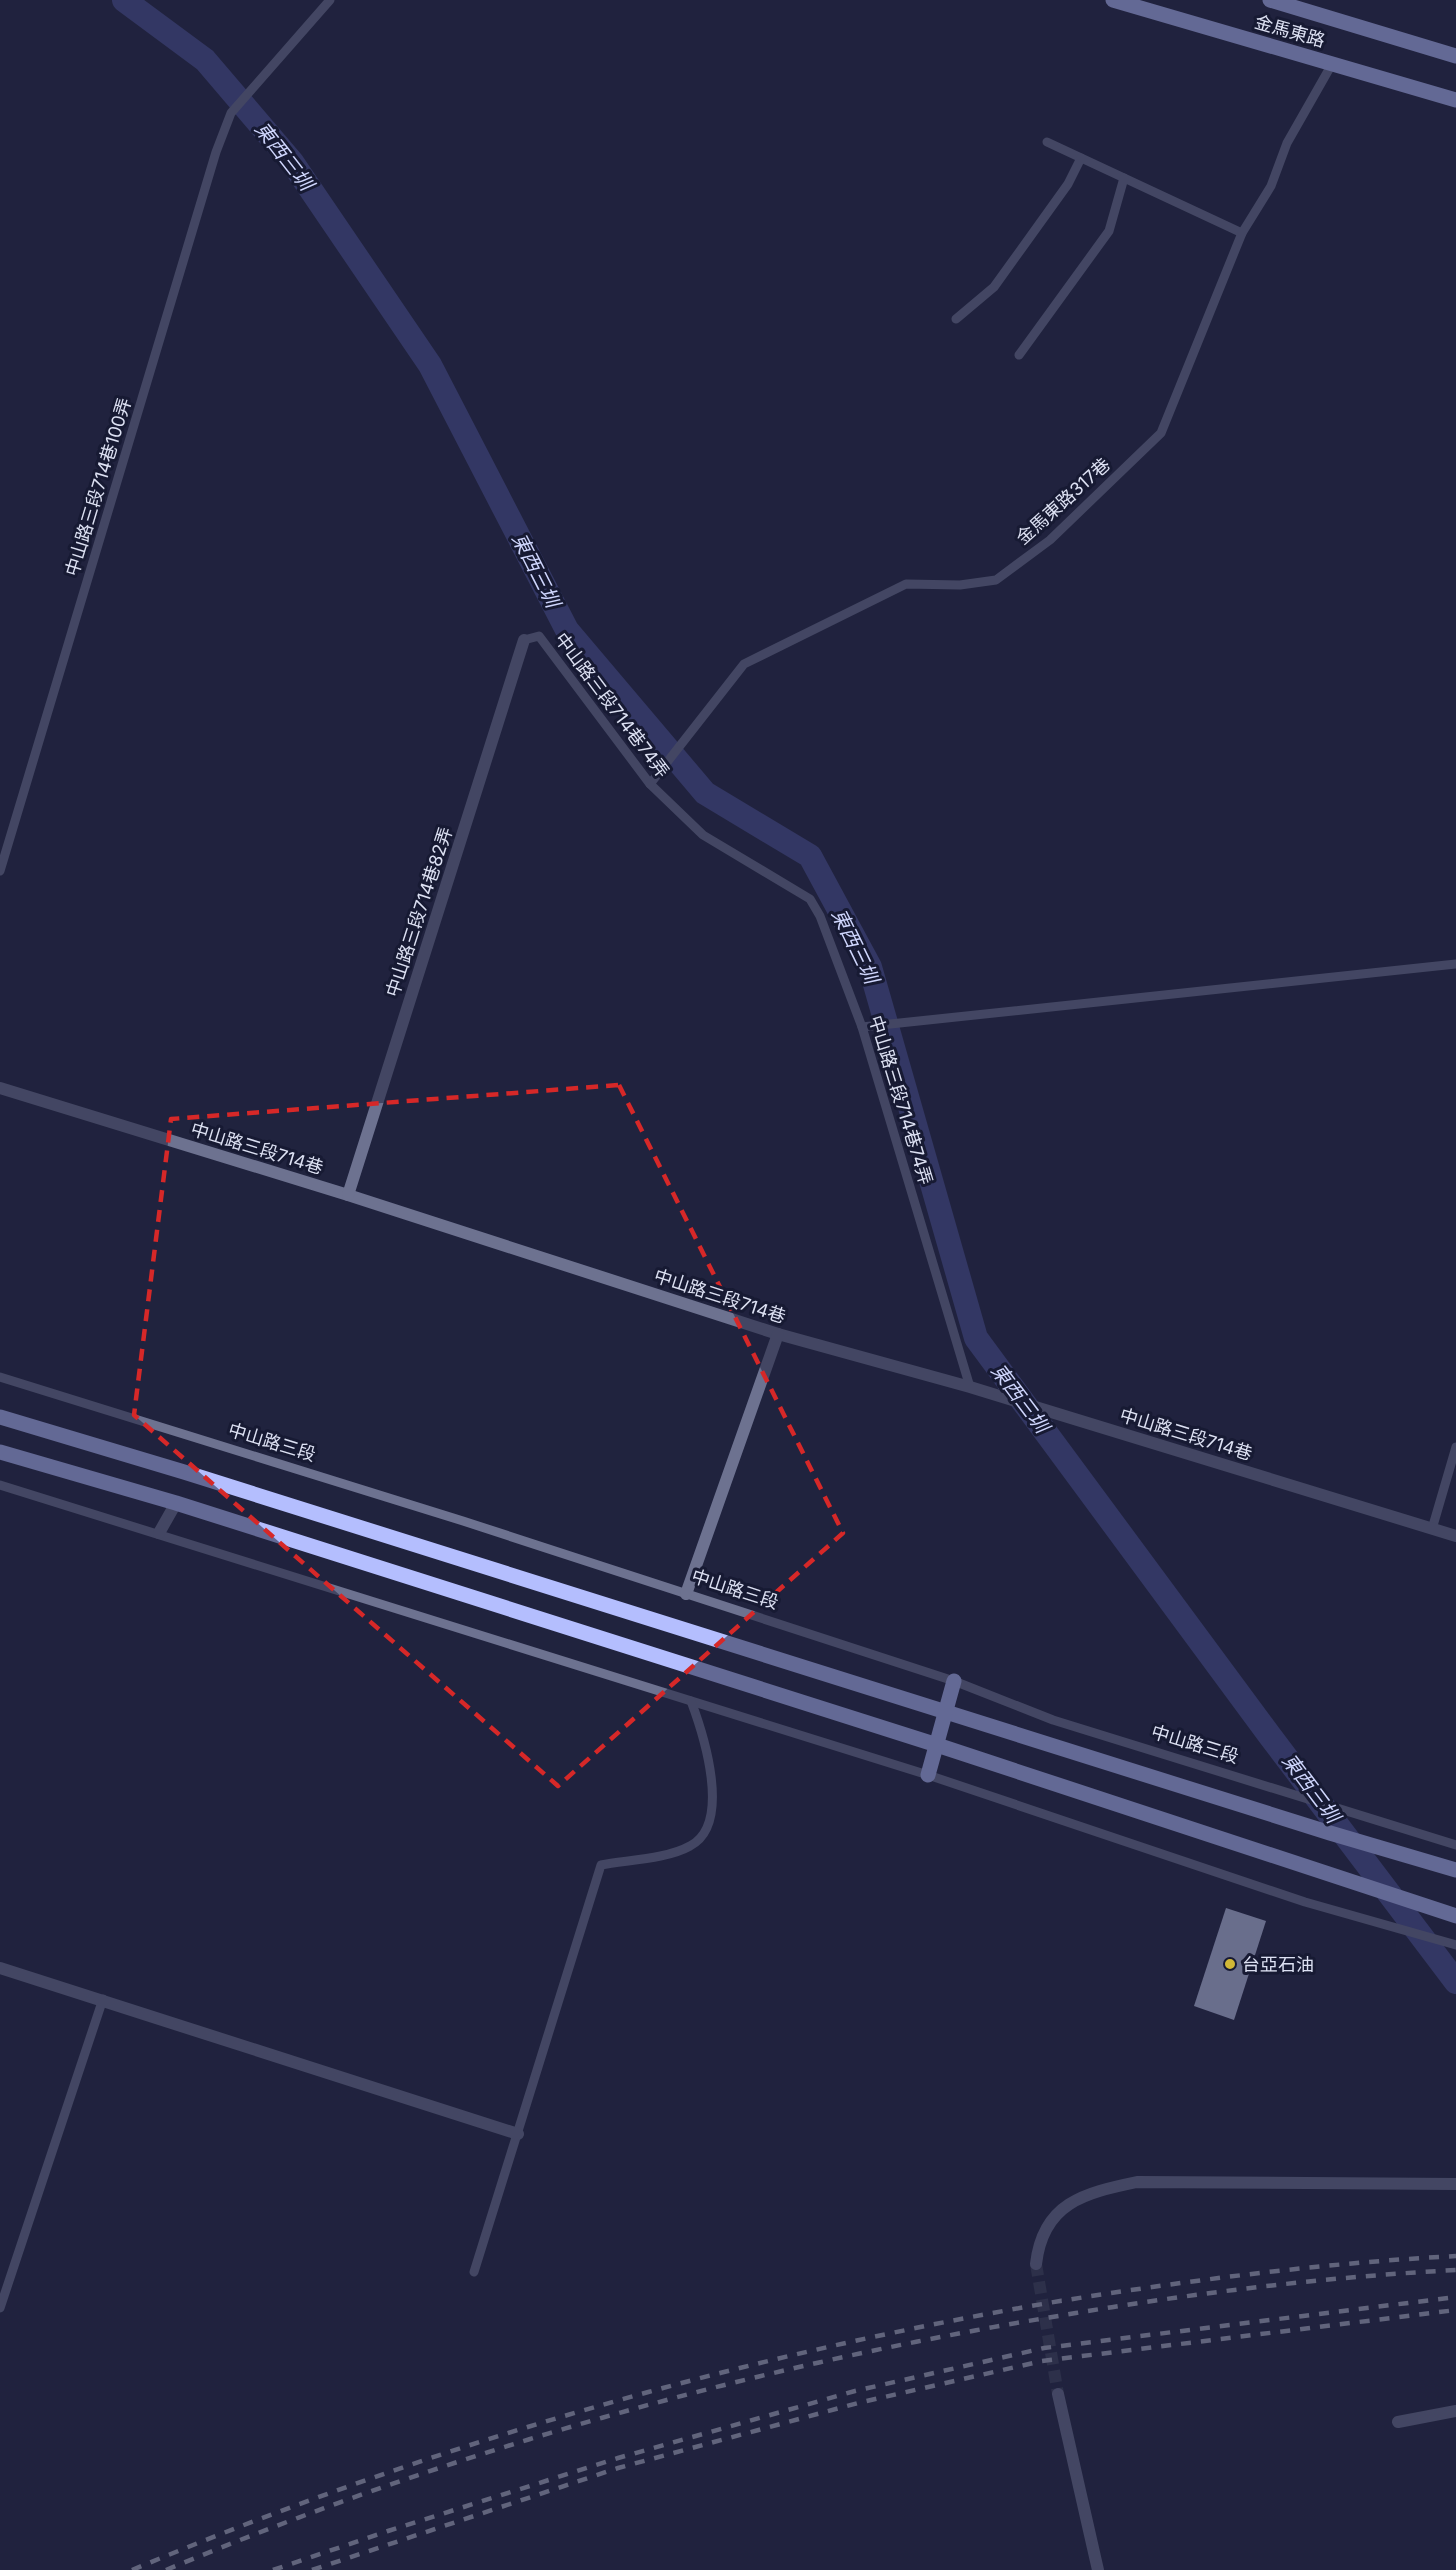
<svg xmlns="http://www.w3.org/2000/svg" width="1456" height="2570" font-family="Inter,'Noto Sans TC',sans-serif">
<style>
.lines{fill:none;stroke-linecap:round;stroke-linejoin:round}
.canal{stroke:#4a5092;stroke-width:24}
.building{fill:#c2c9ec}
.street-tunnel{stroke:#3c4059;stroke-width:12;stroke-dasharray:12 6;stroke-linecap:butt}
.lane{stroke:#6d7290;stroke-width:9}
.street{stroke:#6d7290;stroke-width:12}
.primary{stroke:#b4befe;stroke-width:15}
.rail{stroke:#b0b4c8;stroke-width:4.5;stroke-dasharray:10 10;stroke-linecap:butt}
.marked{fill:none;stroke:#d62828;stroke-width:4.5;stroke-dasharray:12 8;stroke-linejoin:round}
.poi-dot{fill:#d1b736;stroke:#171a33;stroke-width:2}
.labels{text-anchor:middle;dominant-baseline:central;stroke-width:6;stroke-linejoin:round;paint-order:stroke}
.street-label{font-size:18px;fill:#dde1f3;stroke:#171a33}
.poi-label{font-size:18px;fill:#dde1f3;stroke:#171a33;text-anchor:start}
.water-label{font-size:20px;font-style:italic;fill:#cfd6fd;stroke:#171a33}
</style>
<rect width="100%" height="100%" fill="#20233e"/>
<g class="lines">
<!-- canal -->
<polyline class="canal" points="124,0 205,60 292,162 430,365 567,630 705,793 810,856 870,967 976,1338 1270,1736 1456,1982"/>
</g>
<!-- building -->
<polygon class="building" points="1226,1908 1266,1921 1234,2020 1194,2006"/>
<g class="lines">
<!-- street-tunnel -->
<polyline class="street-tunnel" points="1036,2264 1058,2394"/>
<!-- lane -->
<g class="lane">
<polyline points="1047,142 1242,233"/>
<polyline points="956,319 994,287 1068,184 1081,158"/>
<polyline points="1019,355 1109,231 1124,178"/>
<polyline points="524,640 539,636 650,784 703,835 810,899 820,916 862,1027 970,1387"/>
<polyline points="650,784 744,664 906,584 960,585 996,580 1050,540 1161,433 1242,233 1271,186 1287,143 1332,64"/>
<polyline points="0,871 216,152 231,113 330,0"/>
<polyline points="862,1027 1456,964"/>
<polyline points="0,1377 463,1521 954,1681 1053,1720 1456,1845"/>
<polyline points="0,1485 928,1775 1305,1902 1456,1945"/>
<polyline points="1432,1529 1456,1447"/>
<path d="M474 2272 601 1865C627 1860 667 1859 690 1846 733 1824 703 1733 691 1701"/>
<polyline points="0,2308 103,1999"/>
</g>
<!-- street -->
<g class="street">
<polyline points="0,1088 348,1195 778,1334 970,1387 1456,1536"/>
<polyline points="348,1195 524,640"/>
<polyline points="159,1533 176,1503"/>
<polyline points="686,1594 778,1334"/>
<polyline points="0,1968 518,2134"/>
<path d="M1036 2264C1043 2203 1084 2193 1137 2182L1456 2184"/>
<polyline points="1058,2394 1098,2570"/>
<polyline points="1398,2422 1456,2411"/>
</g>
<!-- primary -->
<g class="primary">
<polyline points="1113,0 1456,100"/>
<polyline points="1270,0 1456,56"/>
<polyline points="0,1417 184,1472 1330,1833 1456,1870"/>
<polyline points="0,1452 176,1503 937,1745 1456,1916"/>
<polyline points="928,1775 954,1681"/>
</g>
<!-- rail -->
<g class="rail">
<path d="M132 2570C431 2445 741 2355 1060 2301 1191 2280 1324 2263 1456 2256"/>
<path d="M166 2570C454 2450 756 2365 1064 2315 1194 2293 1325 2277 1456 2270"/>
<polyline points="273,2570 388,2531 618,2458 855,2391 1044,2348 1456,2297"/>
<polyline points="312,2570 618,2468 858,2403 1042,2361 1456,2310"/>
</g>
</g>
<!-- marked area -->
<path d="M0 0H1456V2570H0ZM619 1085 843 1533 558 1786 134 1415 171 1119Z" fill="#20233e" fill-opacity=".55" fill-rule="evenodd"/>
<path class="marked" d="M619 1085 843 1533 558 1786 134 1415 171 1119Z"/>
<!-- markers -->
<circle class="poi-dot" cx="1230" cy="1964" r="6"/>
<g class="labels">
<!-- street labels -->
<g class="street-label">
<text transform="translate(1290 31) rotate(16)">金馬東路</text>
<text transform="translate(98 487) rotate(-73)">中山路三段714巷100弄</text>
<text transform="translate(1063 501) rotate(-42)">金馬東路317巷</text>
<text transform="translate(612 705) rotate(53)">中山路三段714巷74弄</text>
<text transform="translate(419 912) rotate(-72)">中山路三段714巷82弄</text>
<text transform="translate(901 1100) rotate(73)">中山路三段714巷74弄</text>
<text transform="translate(257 1148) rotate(17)">中山路三段714巷</text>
<text transform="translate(720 1296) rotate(18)">中山路三段714巷</text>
<text transform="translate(1186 1434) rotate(17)">中山路三段714巷</text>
<text transform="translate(272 1442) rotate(17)">中山路三段</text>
<text transform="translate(735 1589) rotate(18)">中山路三段</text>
<text transform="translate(1195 1744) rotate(17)">中山路三段</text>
</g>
<!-- poi labels -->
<g class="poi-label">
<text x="1242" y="1964">台亞石油</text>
</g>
<!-- water labels -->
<g class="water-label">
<text transform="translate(284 156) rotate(52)">東西三圳</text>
<text transform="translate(536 570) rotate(63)">東西三圳</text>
<text transform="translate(855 946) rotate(64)">東西三圳</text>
<text transform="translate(1020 1398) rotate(53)">東西三圳</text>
<text transform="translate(1311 1788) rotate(53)">東西三圳</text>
</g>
</g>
</svg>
